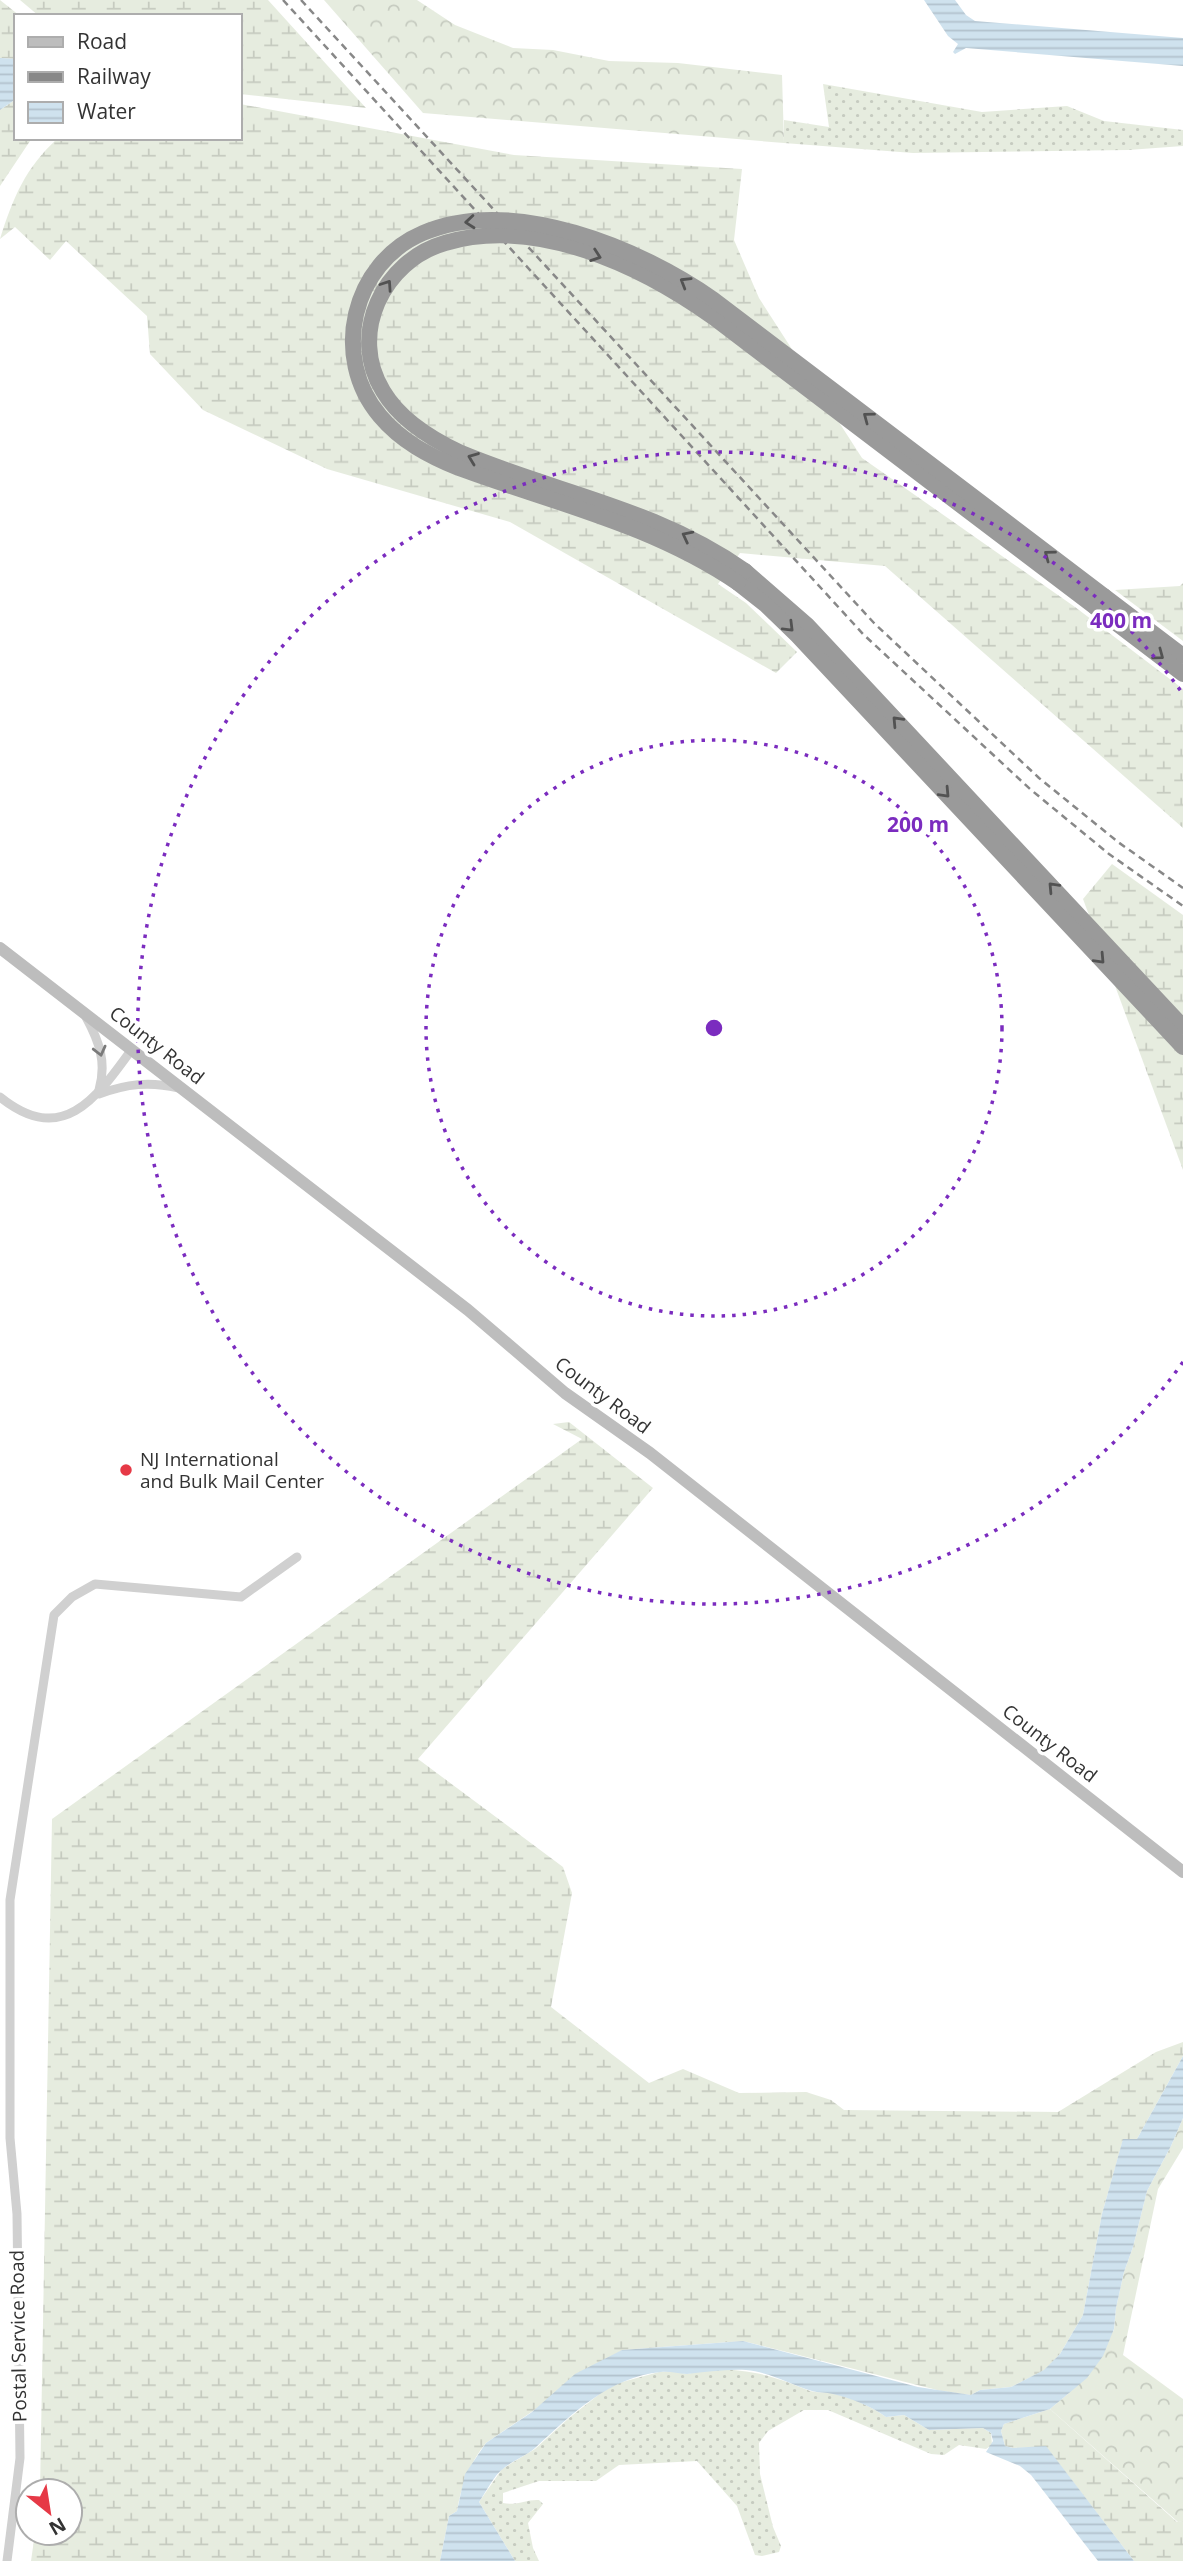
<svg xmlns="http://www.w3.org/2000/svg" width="1183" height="2561" font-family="'Open Sans',sans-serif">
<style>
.grass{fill:url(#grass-dots)}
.forest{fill:url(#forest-crowns)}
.wetland{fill:url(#wetland-marsh)}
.water{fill:url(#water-rules)}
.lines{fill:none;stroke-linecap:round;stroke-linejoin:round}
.street{stroke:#d0d0d0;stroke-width:9}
.secondary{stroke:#bdbdbd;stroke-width:12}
.highway{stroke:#9a9a9a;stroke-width:16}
.rail{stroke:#888;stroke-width:2.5;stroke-dasharray:7 5;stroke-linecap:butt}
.highway-bridge{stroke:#9a9a9a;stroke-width:16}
.oneway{stroke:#525252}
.oneway2{stroke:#7a7a7a}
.ring{fill:none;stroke:#7b2cbf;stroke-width:3.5;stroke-dasharray:3.5 7}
.poi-dot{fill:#e63946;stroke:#fff;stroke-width:2.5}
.labels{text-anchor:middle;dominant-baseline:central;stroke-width:7;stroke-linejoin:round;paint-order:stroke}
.street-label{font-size:19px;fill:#333;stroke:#fff}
.poi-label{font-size:19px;fill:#333;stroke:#fff;text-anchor:start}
.centre{fill:#7b2cbf;stroke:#fff;stroke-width:3.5}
.ring-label{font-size:21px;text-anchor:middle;font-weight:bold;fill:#7b2cbf;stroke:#fff;stroke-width:7;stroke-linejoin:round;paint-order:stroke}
</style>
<defs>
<pattern id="grass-dots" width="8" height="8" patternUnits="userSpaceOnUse" patternTransform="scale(1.75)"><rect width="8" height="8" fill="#e6ecdf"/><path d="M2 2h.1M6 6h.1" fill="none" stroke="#c6cbc0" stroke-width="1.8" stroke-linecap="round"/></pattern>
<pattern id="forest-crowns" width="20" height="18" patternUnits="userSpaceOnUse" patternTransform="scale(1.75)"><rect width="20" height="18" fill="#e6ecdf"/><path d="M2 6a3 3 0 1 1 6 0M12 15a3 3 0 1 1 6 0" fill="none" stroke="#c6cbc0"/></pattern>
<pattern id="wetland-marsh" width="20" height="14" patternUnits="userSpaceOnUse" patternTransform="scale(1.75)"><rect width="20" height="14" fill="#e6ecdf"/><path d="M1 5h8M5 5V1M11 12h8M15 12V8" fill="none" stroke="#c6cbc0"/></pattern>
<pattern id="water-rules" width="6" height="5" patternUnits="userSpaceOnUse" patternTransform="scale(1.75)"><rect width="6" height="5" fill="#cfe2ee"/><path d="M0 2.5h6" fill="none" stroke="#b2c2cd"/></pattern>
</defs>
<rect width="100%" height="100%" fill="#fff"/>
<!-- grass -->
<g class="grass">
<polygon points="823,84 982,112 1067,106 1104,121 1183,130 1183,146 1128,150 913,153 784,143 784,120 829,127"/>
<path d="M711 2369C753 2370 772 2375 810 2391 817 2393 825 2392 832 2393 851 2397 871 2406 886 2417L904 2415 929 2430 983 2428 991 2433 992 2445 986 2449 959 2445 944 2455 931 2454 828 2410H804L768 2431 759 2443 760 2474 773 2527 781 2546 779 2552 762 2556 755 2555 737 2506 697 2461 619 2465 596 2481H539L503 2493V2503C516 2506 527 2499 539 2500L543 2504 528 2523 533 2548 539 2561H515L479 2502 502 2469 535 2449 569 2418 611 2385 659 2372 673 2371 687 2374Z"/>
</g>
<!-- forest -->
<g class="forest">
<polygon points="324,0 417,0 455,25 513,48 553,50 609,61 678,63 782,75 784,143 423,113"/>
<polygon points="1183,2118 1183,2148 1158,2189 1123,2355 1183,2399 1183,2521 1178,2522 1050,2409 1069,2393 1114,2330 1116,2308 1124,2272 1133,2247 1147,2191 1171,2146"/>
</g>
<!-- wetland -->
<g class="wetland">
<polygon points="0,0 20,16 16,16 16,59 0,58"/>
<polygon points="20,0 268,0 366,108 240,94 240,16 39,16"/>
<polygon points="16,99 16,138 32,138 0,186 0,110"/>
<path d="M240 104 514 155 742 169 734 240 759 298 862 458 1075 607 1183 689V828L885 566 740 553 718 584 746 603 797 652 776 673 510 522 327 469 203 410 150 354 147 316 66 241 50 260 15 227 0 239C13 198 25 168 58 138H240Z"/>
<polygon points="1183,583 1183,641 1115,590 1180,586"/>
<polygon points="1112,864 1183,915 1183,1170 1083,899"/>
<path d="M569 1422 653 1488 418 1759 563 1867 572 1893 551 2007 649 2083 683 2069 739 2093 806 2092 831 2100 844 2110 1058 2112 1156 2052 1183 2042V2056L1137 2139 1123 2140 1102 2214 1083 2315 1060 2354 1045 2370 1011 2387 980 2390 971 2395 941 2391 743 2341 622 2350 486 2443C470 2462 461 2486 457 2511L449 2516 440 2561H31L35 2533H70V2491H40L52 1819 582 1439 553 1424Z"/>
<polygon points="1050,2409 1177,2522 1183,2521 1183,2561 1134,2561 1046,2447 1013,2448 1005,2446 1001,2431 1004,2424"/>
</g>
<!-- water -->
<g class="water">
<polygon points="924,0 955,0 966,15 975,21 1183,38 1183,66 966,48 955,54 953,52 958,44 948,36"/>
<polygon points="0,58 16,59 16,99 0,110"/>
<path d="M1183 2056V2118L1171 2146 1147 2191 1133 2247 1124 2272 1116 2308 1114 2329 1103 2356 1087 2378 1050 2409 1004 2424 1001 2431 1005 2446 1013 2448 1046 2446 1134 2561H1098L1031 2475 1020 2466 986 2452 993 2441 991 2433 983 2428 929 2430 904 2415 886 2417C871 2406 851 2398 833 2394 826 2392 818 2393 812 2391 790 2384 769 2372 746 2370 725 2369 707 2372 687 2374 678 2374 670 2371 661 2372 609 2377 572 2414 535 2448 526 2456 514 2460 504 2468 494 2475 486 2492 479 2502L515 2561H440L449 2516 457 2511 465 2474 486 2443 532 2412 575 2374 622 2350 743 2341 918 2387 971 2395 980 2390 1011 2387 1044 2370 1060 2354 1083 2315 1102 2214 1123 2139H1137Z"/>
</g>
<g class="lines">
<!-- street -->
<g class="street">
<path d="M86 1017C99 1041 107 1062 99 1090"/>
<path d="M99 1094C127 1084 149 1081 178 1088"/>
<path d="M0 1097C62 1147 96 1099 132 1049"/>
<polyline points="7,2561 20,2458 17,2214 10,2138 10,1900 54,1615 72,1597 95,1584 241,1597 297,1557"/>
</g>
<!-- secondary -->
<polyline class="secondary" points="0,948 468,1310 565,1393 650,1453 1183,1872"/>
<!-- highway -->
<g class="highway">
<polyline points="745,571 807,625 1183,1027"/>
<polyline points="738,583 766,605 797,635 1183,1047"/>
<polyline points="1104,596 1183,656"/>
<polyline points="1095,607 1183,674"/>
</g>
<!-- rail -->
<g class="rail">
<polyline points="283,0 863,634 1030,789 1109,854 1183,906"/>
<polyline points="301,0 874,623 1039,778 1118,842 1183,888"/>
</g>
<!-- highway-bridge -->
<g class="highway-bridge">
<path d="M745 571C655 508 559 494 461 453 431 439 400 420 383 391 348 334 383 261 445 243 536 216 640 265 713 317L1095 607"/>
<path d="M738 583C653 525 554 503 459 468 429 456 401 441 380 416 330 357 352 263 423 233 513 195 640 248 714 300L1104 596"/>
</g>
</g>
<!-- one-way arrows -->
<defs><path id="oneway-chevron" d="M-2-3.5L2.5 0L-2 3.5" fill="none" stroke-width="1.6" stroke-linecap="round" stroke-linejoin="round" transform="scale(1.75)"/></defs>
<g class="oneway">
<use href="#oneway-chevron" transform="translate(470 222) rotate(175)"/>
<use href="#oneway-chevron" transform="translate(596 256) rotate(19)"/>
<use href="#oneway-chevron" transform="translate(685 282) rotate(-149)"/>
<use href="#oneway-chevron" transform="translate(387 285) rotate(-56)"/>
<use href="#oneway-chevron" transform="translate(868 417) rotate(-143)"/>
<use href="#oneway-chevron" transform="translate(473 458) rotate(-159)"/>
<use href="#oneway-chevron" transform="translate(687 536) rotate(-153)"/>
<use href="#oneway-chevron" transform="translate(1049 555) rotate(-143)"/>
<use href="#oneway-chevron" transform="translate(789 627) rotate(45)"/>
<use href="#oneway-chevron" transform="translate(1159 655) rotate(37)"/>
<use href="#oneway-chevron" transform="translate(897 721) rotate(-133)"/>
<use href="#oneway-chevron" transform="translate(945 793) rotate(47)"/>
<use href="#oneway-chevron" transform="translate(1053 887) rotate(-133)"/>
<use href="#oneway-chevron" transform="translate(1100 959) rotate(47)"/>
</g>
<use class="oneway2" href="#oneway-chevron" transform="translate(100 1051) rotate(76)"/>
<!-- distance rings -->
<g class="ring">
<circle cx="714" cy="1028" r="288"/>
<path d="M1183 1362A576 576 0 1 1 1183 694"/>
</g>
<!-- markers -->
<circle class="poi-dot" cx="126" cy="1470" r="7"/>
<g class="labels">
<!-- street labels -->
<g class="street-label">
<text transform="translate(157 1045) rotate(38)">County Road</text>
<text transform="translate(603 1395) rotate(37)">County Road</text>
<text transform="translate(1050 1743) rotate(38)">County Road</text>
<text transform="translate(18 2336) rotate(-91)">Postal Service Road</text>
</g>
<!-- poi labels -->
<g class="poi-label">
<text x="140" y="1459">NJ International<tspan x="140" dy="22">and Bulk Mail Center</tspan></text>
</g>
</g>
<circle cx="714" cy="1028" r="10" class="centre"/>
<g class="ring-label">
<text x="1121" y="628">400 m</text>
<text x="918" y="832">200 m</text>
</g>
<!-- legend -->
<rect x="14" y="14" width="228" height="126" fill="#ffffff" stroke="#adadad" stroke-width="2"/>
<rect x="28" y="37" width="35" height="10" fill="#bdbdbd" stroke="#adadad" stroke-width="2"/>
<text x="77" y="49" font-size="21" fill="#333333">Road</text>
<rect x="28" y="72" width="35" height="10" fill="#888888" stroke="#adadad" stroke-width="2"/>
<text x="77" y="84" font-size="21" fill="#333333">Railway</text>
<rect x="28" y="102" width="35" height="21" fill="url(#water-rules)" stroke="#adadad" stroke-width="2"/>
<text x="77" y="119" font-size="21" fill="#333333">Water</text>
<!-- north arrow -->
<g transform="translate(49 2512) rotate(150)"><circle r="33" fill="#ffffff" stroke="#adadad" stroke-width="2"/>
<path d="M0-5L12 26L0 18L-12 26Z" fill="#e63946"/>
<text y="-10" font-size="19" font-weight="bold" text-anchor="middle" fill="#333333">N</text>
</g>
</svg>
